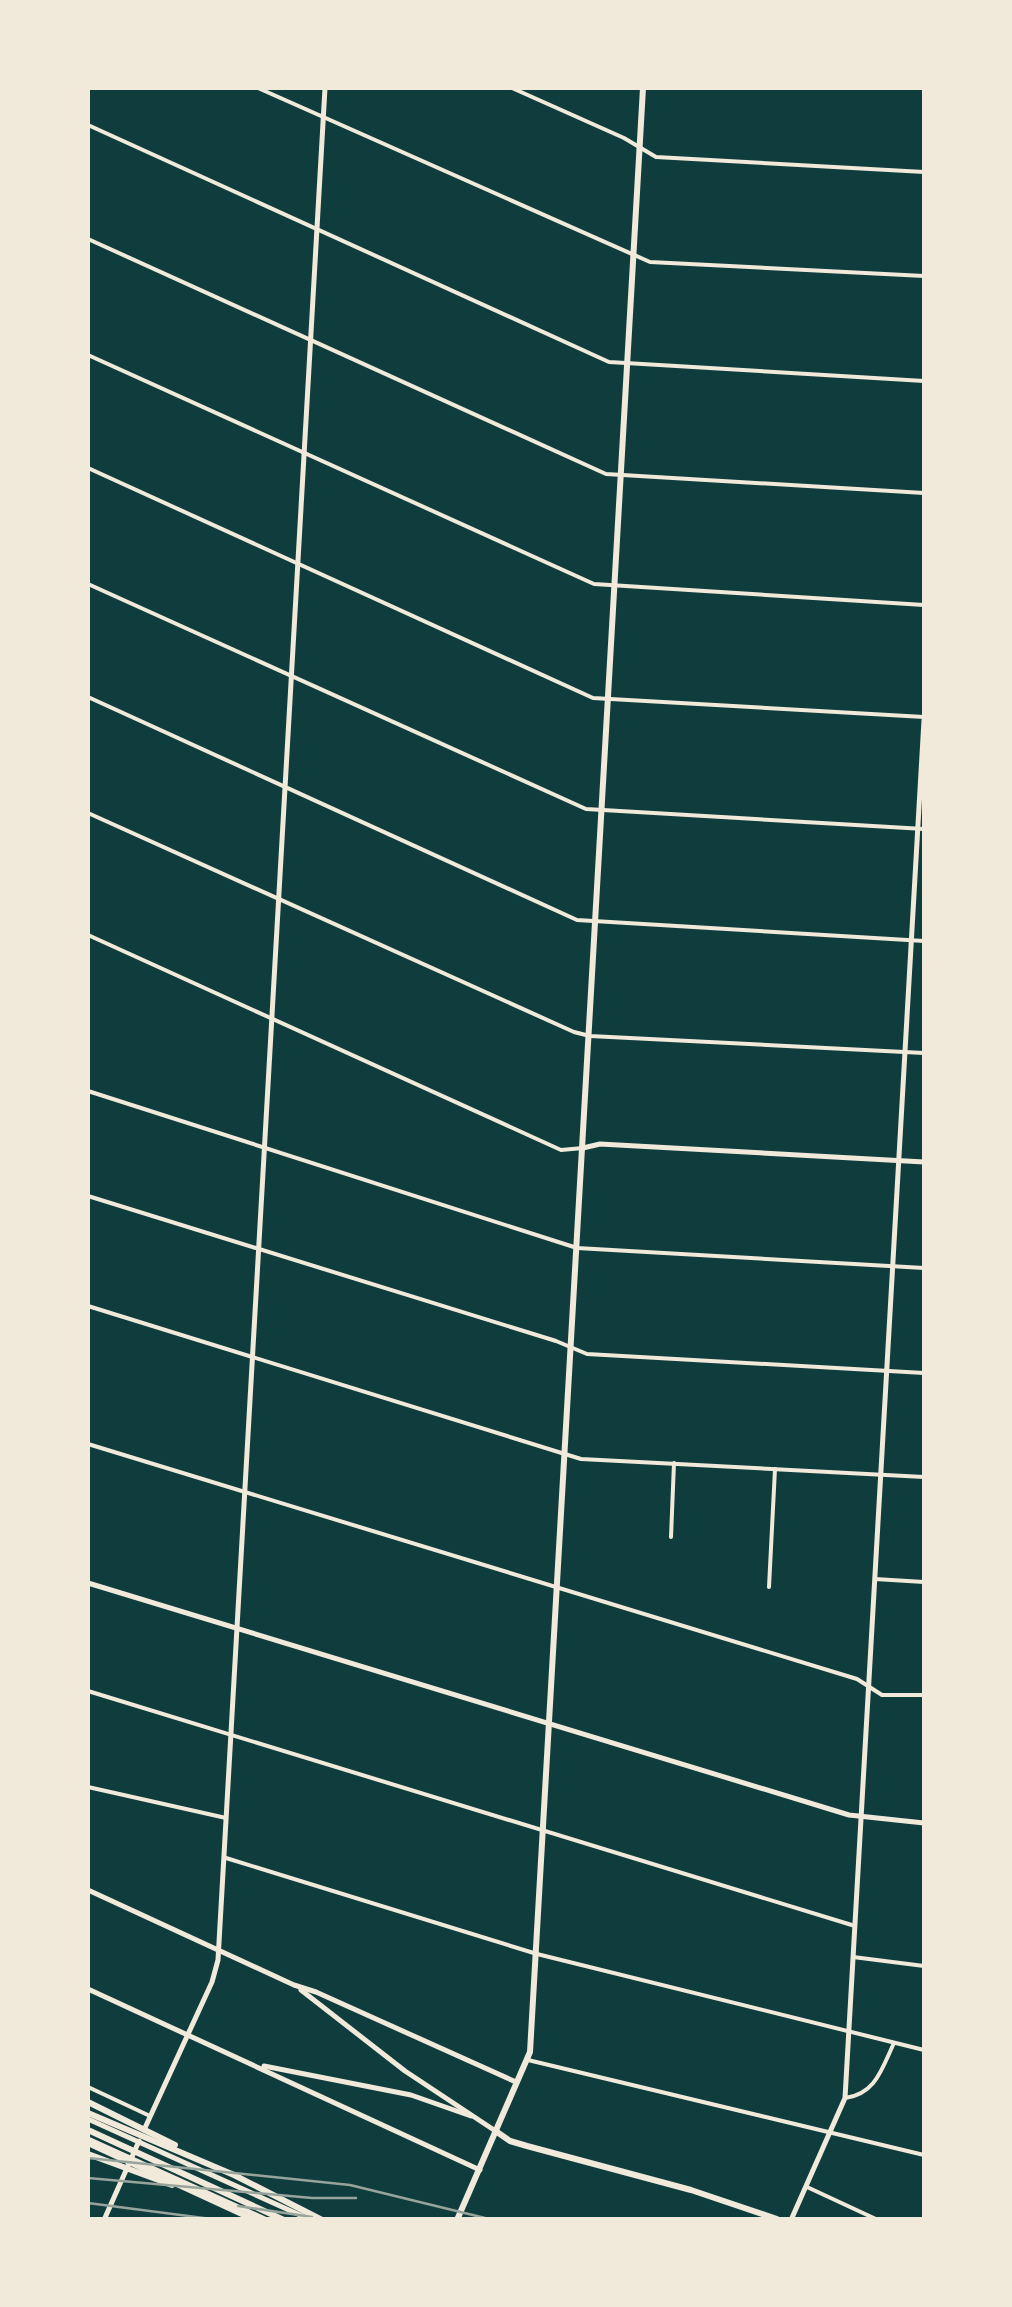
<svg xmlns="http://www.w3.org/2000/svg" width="1012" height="2307" font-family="'Archivo Narrow',sans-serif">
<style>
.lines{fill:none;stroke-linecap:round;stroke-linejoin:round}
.minor{stroke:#f1e9da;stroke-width:4}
.tertiary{stroke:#f1e9da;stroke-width:5}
.secondary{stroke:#f1e9da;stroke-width:5}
.primary{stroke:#f1e9da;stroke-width:6}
.motorway{stroke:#f1e9da;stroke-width:6}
.rail{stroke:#97a49c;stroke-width:2.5}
</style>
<rect width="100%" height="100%" fill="#0f3d3e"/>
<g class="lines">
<!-- minor -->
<g class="minor">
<polyline points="258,88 650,262 924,276"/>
<polyline points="512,88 624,138 656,157 924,172"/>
<polyline points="88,125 609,362 924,381"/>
<polyline points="88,239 606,474 924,493"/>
<polyline points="88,355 594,584 924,605"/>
<polyline points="88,468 593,698 924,717"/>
<polyline points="88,584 586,809 924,829"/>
<polyline points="88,697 577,920 924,941"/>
<polyline points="88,813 574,1032 590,1036 924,1053"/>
<polyline points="88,935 561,1150 583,1148"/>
<polyline points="88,1091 577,1248 924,1268"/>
<polyline points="88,1196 556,1341 587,1354 924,1373"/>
<polyline points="88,1306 581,1459 924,1477"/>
<polyline points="88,1444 857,1679 882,1695 924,1695"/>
<polyline points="671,1537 674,1463"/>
<polyline points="875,1579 924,1582"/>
<polyline points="769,1587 775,1469"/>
<polyline points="88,1691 855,1926"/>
<polyline points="88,1787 226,1818"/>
<polyline points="226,1858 537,1954 924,2050"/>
<polyline points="853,1957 924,1966"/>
<polyline points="528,2060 924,2155"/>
<polyline points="88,2087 150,2116"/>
<path d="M845 2098C876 2094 882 2068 894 2043"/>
<polyline points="807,2187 878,2220"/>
</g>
<!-- tertiary -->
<g class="tertiary">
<polyline points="583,1148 600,1144 924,1162"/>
<polyline points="88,1583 849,1815 924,1823"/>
<polyline points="88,1890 294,1985 316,1992 516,2082"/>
<polyline points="88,1989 480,2170"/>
<polyline points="301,1990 405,2071 497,2132"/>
<polyline points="264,2066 411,2095 471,2116"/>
<polyline points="144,2130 212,1982 218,1960 325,88"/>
<polyline points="104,2220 139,2141"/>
<polyline points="791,2220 845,2098 924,720"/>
</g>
<!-- secondary -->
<g class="secondary">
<polyline points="88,2119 311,2220"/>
<polyline points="88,2139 267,2220"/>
</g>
<!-- primary -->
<g class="primary">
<polyline points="497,2132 510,2141 527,2146 691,2190 777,2219"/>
<polyline points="457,2220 530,2052 643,88"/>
</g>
<!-- motorway -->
<g class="motorway">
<polyline points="88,2102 175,2145"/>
<polyline points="88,2113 234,2175 322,2220"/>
<polyline points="88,2130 284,2220"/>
<polyline points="88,2143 255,2220"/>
<polyline points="88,2154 172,2185"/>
</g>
<!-- rail -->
<g class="rail">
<polyline points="88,2158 350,2185 485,2218"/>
<polyline points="88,2178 312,2198 356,2198"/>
<polyline points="88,2203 219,2220"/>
<polyline points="238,2206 312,2217"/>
</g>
</g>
<!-- border -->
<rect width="1012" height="2307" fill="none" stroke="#f1e9da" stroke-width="180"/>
</svg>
